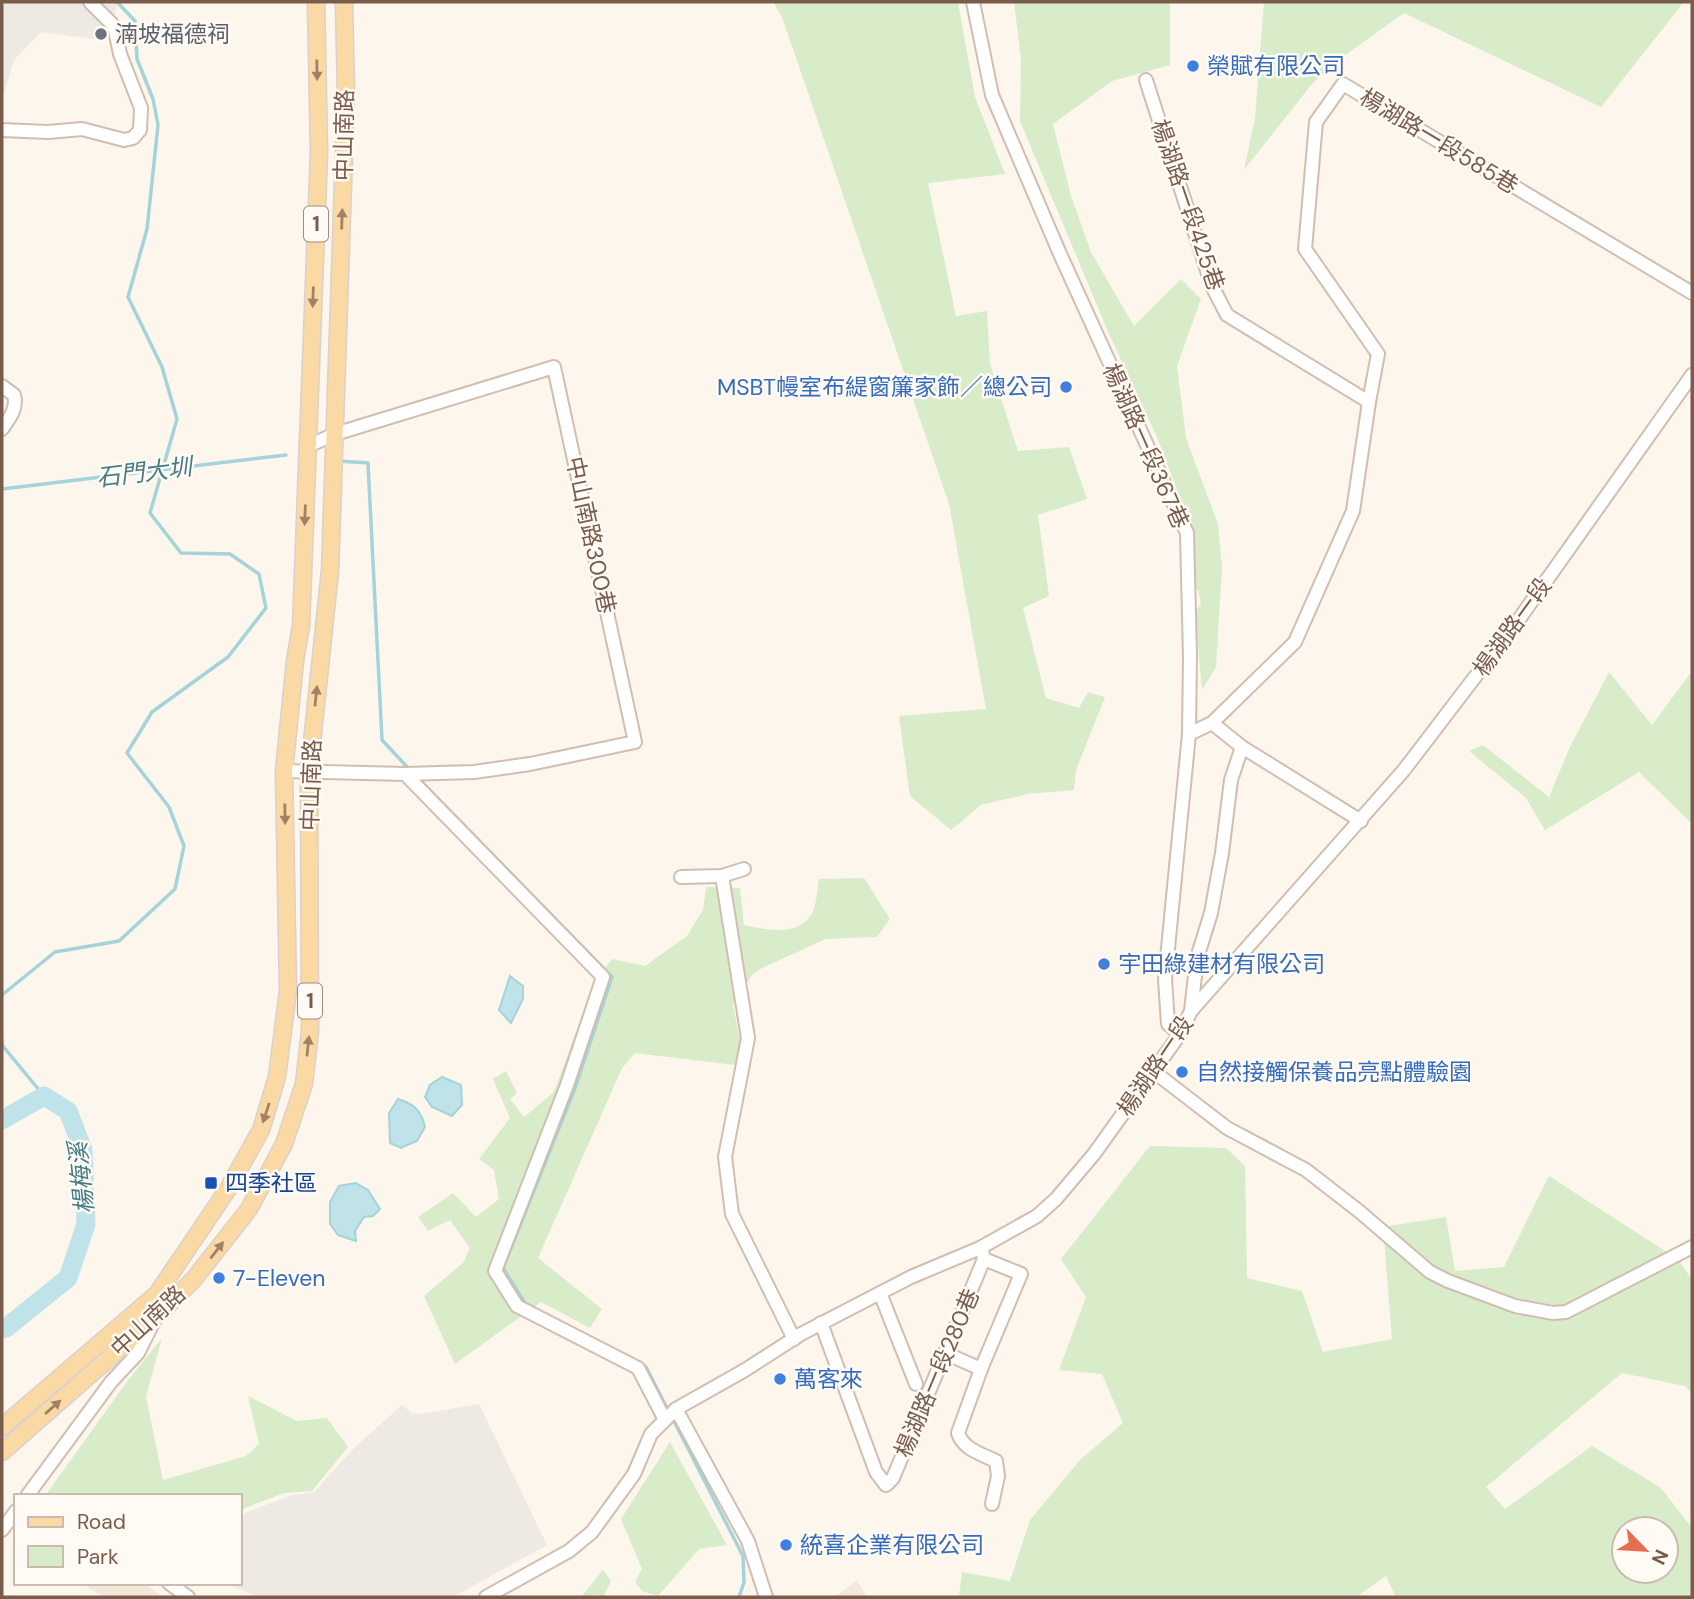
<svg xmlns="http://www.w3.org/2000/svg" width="1694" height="1599" font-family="'DM Sans','Noto Sans TC',sans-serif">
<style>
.residential{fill:#f5e8da}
.industrial{fill:#efe9e4}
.green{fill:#d8ecc9;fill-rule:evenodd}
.water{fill:#bfe3e8;stroke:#a5d3da;stroke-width:2}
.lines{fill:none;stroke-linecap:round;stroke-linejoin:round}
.stream{stroke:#a5d3da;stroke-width:3.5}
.river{stroke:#bfe3e8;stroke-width:19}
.minor-casing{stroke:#d1beb0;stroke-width:16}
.major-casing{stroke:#dad1cd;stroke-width:19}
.minor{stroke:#fff;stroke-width:12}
.major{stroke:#fbd9a5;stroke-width:16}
.oneway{fill:#a18267}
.worship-dot{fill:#6b7280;stroke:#fffaf3;stroke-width:2.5}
.shop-dot{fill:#3f7fe0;stroke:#fffaf3;stroke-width:2.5}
.transit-dot{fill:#1a4fb4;stroke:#fffaf3;stroke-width:2.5}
.labels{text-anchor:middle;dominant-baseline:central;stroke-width:5;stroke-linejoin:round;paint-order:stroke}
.shield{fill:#fffaf3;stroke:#a28b7f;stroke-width:2}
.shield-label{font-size:21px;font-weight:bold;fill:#7a5c4d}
.worship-label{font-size:23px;fill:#5b616d;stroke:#fffaf3;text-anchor:start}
.shop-label{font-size:23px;fill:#366cbe;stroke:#fffaf3;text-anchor:start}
.street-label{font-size:23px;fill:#7a5c4d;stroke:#fffaf3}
.transit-label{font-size:23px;fill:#164399;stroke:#fffaf3;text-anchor:start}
.water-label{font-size:24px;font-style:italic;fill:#437c86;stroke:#fffaf3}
</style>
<rect width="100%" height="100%" fill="#fdf6ec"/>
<!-- residential -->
<g class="residential">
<polygon points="857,1580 867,1597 835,1597"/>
<polygon points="87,1583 144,1583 163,1597 104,1597 86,1586"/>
</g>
<!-- industrial -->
<g class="industrial">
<polygon points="2,2 117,2 113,30 100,40 41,32 14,60 2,100"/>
<polygon points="479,1404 547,1545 453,1597 258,1597 230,1585 240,1583 240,1515 289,1496 314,1492 355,1447 402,1405 412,1413 421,1414"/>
</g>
<!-- green -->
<g class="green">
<polygon points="773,2 958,2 975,97 1005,174 928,183 956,316 987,311 990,364 1018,451 1069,447 1087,499 1038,515 1049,596 1023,608 1046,698 1079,708 1088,692 1105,697 1076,770 1074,790 1027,794 981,805 951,830 910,796 899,716 986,709 949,504 782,17"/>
<polygon points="1014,2 1170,2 1170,65 1112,81 1053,124 1071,196 1091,252 1134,326 1181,279 1201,299 1177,366 1186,438 1218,524 1222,567 1216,667 1202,690 1195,612 1201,604 1198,590 1195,588 1191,527 1157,437 1109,334 1020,121 1021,59"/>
<polygon points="1264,2 1684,2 1601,107 1404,13 1344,56 1312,84 1244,170 1255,118"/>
<polygon points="1692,671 1692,824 1639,772 1545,830 1526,798 1469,751 1483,745 1549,797 1570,747 1609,672 1652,725"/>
<path d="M864 878 890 919 877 937 826 939 762 968 752 975 733 1005 740 1040 735 1065 635 1053 622 1068 538 1258 602 1309 590 1328 541 1302 455 1364 424 1296 463 1263 470 1248 450 1220 428 1231 418 1217 453 1193 476 1217 499 1199 494 1170 479 1159 510 1118 493 1079 506 1071 517 1093 510 1099 524 1117 554 1092 593 985 612 959 645 966 687 936 703 910 706 887 740 888 744 925C767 930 799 937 812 913 817 904 817 889 819 879Z"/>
<path d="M1150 1146 1226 1148 1245 1166 1247 1278 1302 1291 1323 1352 1392 1339 1383 1227 1446 1217 1455 1271 1504 1267 1549 1176 1679 1260 1692 1280V1393L1685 1386 1622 1373 1486 1487 1505 1509 1592 1446 1661 1488 1692 1528V1597H1396L1386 1576 1356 1597H959L962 1572 1010 1581 1030 1520 1080 1460 1123 1423 1102 1374 1059 1370 1086 1297 1061 1259ZM1624 1529H1666V1571H1624Z"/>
<polygon points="162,1338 146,1397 163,1480 246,1456 259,1444 248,1396 297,1421 327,1418 348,1447 312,1491 284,1493 240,1510 240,1496 45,1496 128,1380"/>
<polygon points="670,1442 727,1545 699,1549 658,1596 642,1591 635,1582 642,1569 621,1519"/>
<polygon points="603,1570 611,1581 603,1597 581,1597"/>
</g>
<!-- water -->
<g class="water">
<polygon points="510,976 523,986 523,999 511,1023 499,1010"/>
<polygon points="442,1077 461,1085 462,1105 452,1116 432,1107 425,1097 430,1085"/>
<path d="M398 1099C414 1104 421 1110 425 1127L417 1141 401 1148 390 1143 389 1113Z"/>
<polygon points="356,1183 368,1190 380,1209 373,1216 364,1217 355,1231 356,1241 338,1235 330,1224 330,1202 339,1186"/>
</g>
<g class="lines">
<!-- stream -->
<g class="stream">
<polyline points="338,461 368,463 382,740 410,770"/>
<polyline points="2,489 286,455"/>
<polyline points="418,778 612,977 575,1088 503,1268 525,1303 530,1306"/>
<polyline points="2,995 55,952 119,941 175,889 184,846 169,807 127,753 152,712 228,657 266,608 259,574 230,554 181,553 150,513 177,419 162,367 128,297 147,229 158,125 153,99 137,59 135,21 117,2"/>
<polyline points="2,1040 2,1045 44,1096"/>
<polyline points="642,1365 646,1367 669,1412"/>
<polyline points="673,1419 743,1556 744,1582 739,1597"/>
</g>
<!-- river -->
<polyline class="river" points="2,1120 44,1096 68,1111 83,1150 86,1224 68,1278 6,1328 2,1329"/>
<defs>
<g id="minor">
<polyline points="973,2 992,95 1060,254 1187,533 1190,657 1189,734 1165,979 1168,1024 1180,1034"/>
<polyline points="1146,80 1212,286 1227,315 1369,402 1353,511 1295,642 1212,723 1189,734"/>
<polyline points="2,130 48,132 82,129 124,140 133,138 140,130 141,108 120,54 115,30 111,23 90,2"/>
<path d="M2 386 14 395C18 408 9 419 2 429"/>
<polyline points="1369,402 1378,354 1305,249 1316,122 1343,84 1692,293"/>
<polyline points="308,446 335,434 554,367 635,742 530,764 474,772 405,774"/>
<polyline points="1212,723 1242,747 1361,821"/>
<polyline points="284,771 405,774 603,977 567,1085 495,1271 517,1306 638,1368 665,1420"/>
<polyline points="722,876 748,1038 725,1157 732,1214 794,1339"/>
<polyline points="681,877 722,876 744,869"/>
<polyline points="1191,1011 1197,958 1211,913 1222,853 1231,780 1242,747"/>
<polyline points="1153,1071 1227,1128 1306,1170 1360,1212 1430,1272 1448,1281 1515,1306 1553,1313 1566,1312 1692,1247"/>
<path d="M982 1251 984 1259 1021 1274 981 1369 958 1433C963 1449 981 1454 996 1461L998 1476 992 1504"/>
<polyline points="880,1293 916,1384"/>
<polyline points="821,1323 876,1472 886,1485 893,1478 984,1259"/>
<polyline points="945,1353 981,1369"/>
<polyline points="676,1409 748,1541 766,1597"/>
<polyline points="27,1496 111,1382 138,1353 154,1321"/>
<polyline points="2,1530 16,1511"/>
<polyline points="169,1583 188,1597"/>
<polyline points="486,1597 569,1551 592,1532 634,1474 651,1434 676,1409 745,1370 801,1334 911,1277 980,1248 1037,1216 1056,1199 1094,1154 1180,1034 1191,1011 1404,770 1517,622 1692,375"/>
</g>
<g id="major">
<polyline points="2,1427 157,1294 228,1189 261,1130 277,1077 288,991 284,771 295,661 301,626 319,152 316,2"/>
<polyline points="2,1452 157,1316 194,1279 249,1209 284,1144 304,1084 310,1031 309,771 330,571 346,94 344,2"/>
</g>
</defs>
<!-- minor casing -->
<use href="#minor" class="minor-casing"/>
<!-- major casing -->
<use href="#major" class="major-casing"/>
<!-- minor -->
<use href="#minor" class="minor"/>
<!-- major -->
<use href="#major" class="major"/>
</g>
<!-- one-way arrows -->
<defs><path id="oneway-solid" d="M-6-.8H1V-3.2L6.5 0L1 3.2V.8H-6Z" transform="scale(1.75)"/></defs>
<g class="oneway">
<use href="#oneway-solid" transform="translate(317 70) rotate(89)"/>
<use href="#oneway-solid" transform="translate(342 219) rotate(-88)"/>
<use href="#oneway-solid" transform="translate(313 297) rotate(92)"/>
<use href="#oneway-solid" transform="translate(305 515) rotate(92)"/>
<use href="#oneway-solid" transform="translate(316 696) rotate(-84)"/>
<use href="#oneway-solid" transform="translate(285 814) rotate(89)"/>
<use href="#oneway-solid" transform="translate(308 1046) rotate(-84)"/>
<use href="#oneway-solid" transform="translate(266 1113) rotate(108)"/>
<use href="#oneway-solid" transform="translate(217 1250) rotate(-52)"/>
<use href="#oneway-solid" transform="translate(53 1407) rotate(-41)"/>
</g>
<!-- markers -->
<circle class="worship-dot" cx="101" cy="34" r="7"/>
<g class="shop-dot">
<circle cx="1193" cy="66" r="7"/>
<circle cx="1066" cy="387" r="7"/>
<circle cx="1104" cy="964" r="7"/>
<circle cx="1182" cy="1072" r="7"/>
<circle cx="219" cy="1278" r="7"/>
<circle cx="780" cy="1379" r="7"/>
<circle cx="786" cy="1545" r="7"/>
</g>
<rect class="transit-dot" x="204" y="1176" width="14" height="14" rx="3.5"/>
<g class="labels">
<!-- shield labels -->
<g class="shield">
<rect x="304" y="206.5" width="24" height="35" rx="5"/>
<rect x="298" y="983.5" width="24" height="35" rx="5"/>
</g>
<g class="shield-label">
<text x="316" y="224">1</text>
<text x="310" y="1001">1</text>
</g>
<!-- worship labels -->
<g class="worship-label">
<text x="115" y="34">湳坡福德祠</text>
</g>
<!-- shop labels -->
<g class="shop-label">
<text x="1207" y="66">榮賦有限公司</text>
<text x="1052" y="387" text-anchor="end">MSBT幔室布緹窗簾家飾／總公司</text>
<text x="1118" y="964">宇田綠建材有限公司</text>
<text x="1196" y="1072">自然接觸保養品亮點體驗園</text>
<text x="233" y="1278">7-Eleven</text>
<text x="794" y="1379">萬客來</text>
<text x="800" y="1545">統喜企業有限公司</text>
</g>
<!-- street labels -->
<g class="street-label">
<text transform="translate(344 135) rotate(-89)">中山南路</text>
<text transform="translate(1439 141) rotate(31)">楊湖路一段585巷</text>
<text transform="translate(1188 205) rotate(71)">楊湖路一段425巷</text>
<text transform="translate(1146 446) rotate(66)">楊湖路一段367巷</text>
<text transform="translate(591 535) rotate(78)">中山南路300巷</text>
<text transform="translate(1512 627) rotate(-54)">楊湖路一段</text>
<text transform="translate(311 785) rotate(-88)">中山南路</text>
<text transform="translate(1155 1066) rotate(-56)">楊湖路一段</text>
<text transform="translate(148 1321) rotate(-43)">中山南路</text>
<text transform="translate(937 1373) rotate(-67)">楊湖路一段280巷</text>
</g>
<!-- transit labels -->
<g class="transit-label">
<text x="225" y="1183">四季社區</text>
</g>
<!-- water labels -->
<g class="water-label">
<text transform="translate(144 472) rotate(-7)">石門大圳</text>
<text transform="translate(81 1178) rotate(-96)">楊梅溪</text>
</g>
</g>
<!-- border -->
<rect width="1694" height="1599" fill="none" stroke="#7a5c4d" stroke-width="7"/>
<!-- legend -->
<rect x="14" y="1494" width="228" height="91" fill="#fffaf3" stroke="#cabbb1" stroke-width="2"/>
<rect x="28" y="1517" width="35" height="10" fill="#fbd9a5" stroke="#cabbb1" stroke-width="2"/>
<text x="77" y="1529" font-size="21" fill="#7a5c4d">Road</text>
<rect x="28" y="1546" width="35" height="21" fill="#d8ecc9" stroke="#cabbb1" stroke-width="2"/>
<text x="77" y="1564" font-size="21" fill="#7a5c4d">Park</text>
<!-- north arrow -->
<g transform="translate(1645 1550) rotate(115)"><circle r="33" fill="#fffaf3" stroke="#cabbb1" stroke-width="2"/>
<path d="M0-5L12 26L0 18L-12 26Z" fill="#e76f51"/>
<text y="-10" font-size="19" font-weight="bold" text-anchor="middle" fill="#7a5c4d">N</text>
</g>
</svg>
